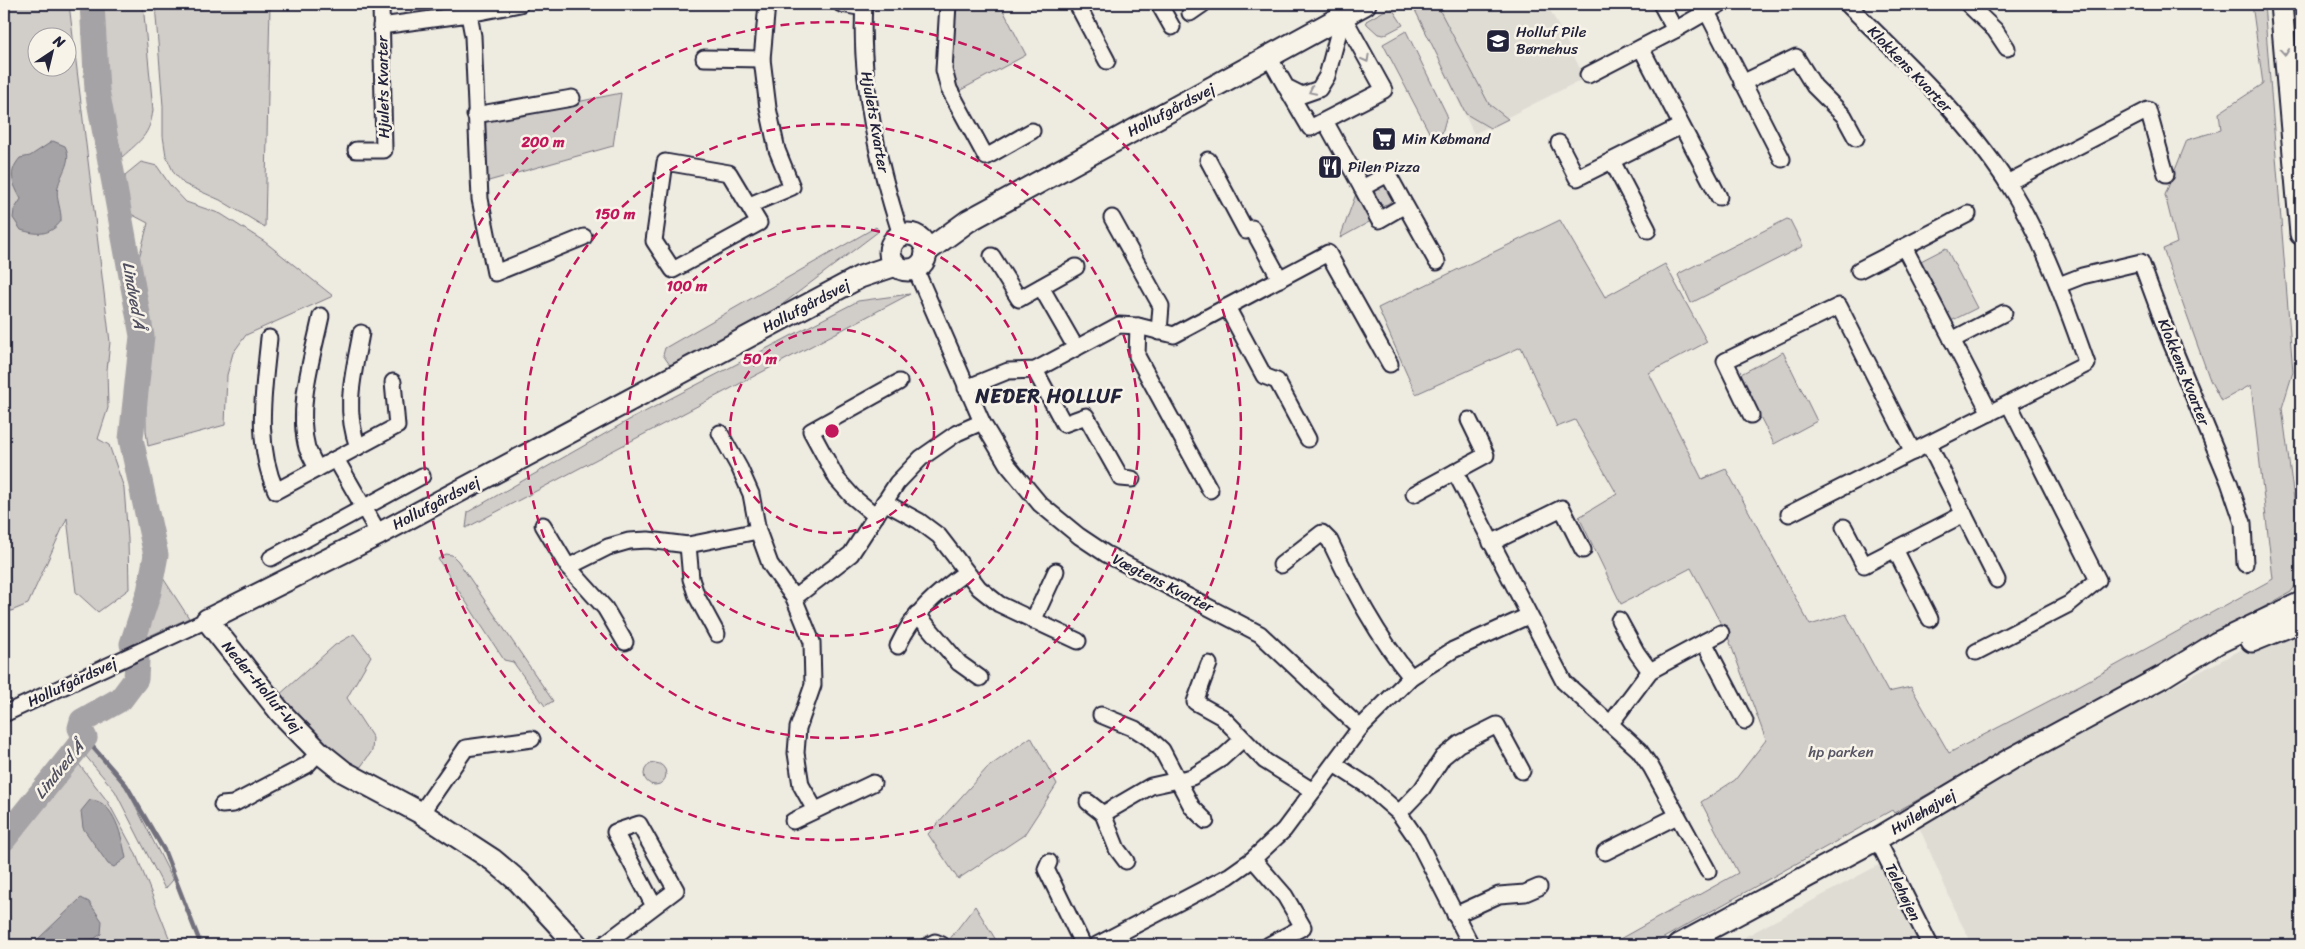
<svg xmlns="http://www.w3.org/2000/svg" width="2305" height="949" font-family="Sriracha,sans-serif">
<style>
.built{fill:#dfdcd4}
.green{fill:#d1cdc9;stroke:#7a7882;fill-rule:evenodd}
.water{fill:#a6a3a6;stroke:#716f7b}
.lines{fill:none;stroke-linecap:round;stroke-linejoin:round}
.stream{stroke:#716f7b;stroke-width:4.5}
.river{stroke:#a6a3a6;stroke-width:25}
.street-casing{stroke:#22223b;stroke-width:19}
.secondary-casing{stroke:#22223b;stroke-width:25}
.street{stroke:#f7f3e8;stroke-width:15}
.secondary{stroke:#f7f3e8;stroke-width:21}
.oneway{stroke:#97959a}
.ring{fill:none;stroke:#c2185b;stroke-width:2.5;stroke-dasharray:9 6}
.labels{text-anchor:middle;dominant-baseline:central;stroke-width:5;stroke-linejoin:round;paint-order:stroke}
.poi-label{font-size:15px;fill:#22223b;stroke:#f7f3e8;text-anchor:start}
.street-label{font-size:15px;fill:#22223b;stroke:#f7f3e8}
.park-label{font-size:15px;fill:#575566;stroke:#f7f3e8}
.water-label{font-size:16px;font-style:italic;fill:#504f60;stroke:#f7f3e8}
.district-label{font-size:20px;font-weight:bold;letter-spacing:1px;fill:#22223b;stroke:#f7f3e8}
.centre{fill:#c2185b;stroke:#f7f3e8;stroke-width:2.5}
.ring-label{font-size:15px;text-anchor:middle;font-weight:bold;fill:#c2185b;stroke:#f7f3e8;stroke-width:5;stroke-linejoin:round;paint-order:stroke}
</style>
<rect width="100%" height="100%" fill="#eeebe1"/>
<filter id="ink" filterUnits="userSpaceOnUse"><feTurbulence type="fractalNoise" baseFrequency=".02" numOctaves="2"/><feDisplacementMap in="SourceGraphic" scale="10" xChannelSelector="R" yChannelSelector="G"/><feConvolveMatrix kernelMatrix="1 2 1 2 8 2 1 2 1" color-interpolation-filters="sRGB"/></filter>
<g filter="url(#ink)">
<!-- built -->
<g class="built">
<polygon points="1412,4 1547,4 1585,78 1474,134"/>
<polygon points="2301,618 2301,945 1973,945 1960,921 1917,822"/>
<polygon points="1886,861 1930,945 1730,945"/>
</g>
<!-- green -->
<g class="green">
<path d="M4 4H69L110 342 107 370 108 408 98 439 109 445 124 488 128 539 129 589 98 612 76 592 67 518 28 604 4 614ZM38 38H68V68H38Z"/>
<path d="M97 4H143L153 110C150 135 140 141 122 157L101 67Z"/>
<polygon points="155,4 270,4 265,227 220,200 184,184 174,173 166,156 163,136 163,106"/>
<polygon points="955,4 1000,4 1026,55 957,92 949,53"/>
<polygon points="1412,4 1451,4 1440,11 1489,104 1508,119 1490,128 1466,114"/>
<polygon points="2252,4 2264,4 2293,372 2282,408 2301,553 2301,577 2291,592 1894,813 1892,810 1651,945 1609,945 1738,873 1701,802 1735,780 1766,740 1728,637 1691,568 1621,604 1579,517 1617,494 1575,420 1557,427 1521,347 1416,394 1378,308 1560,220 1605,297 1665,264 1707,342 1649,373 1702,479 1726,469 1810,625 1846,614 1888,692 1911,687 1949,753 2080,685 2273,579 2251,385 2221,401 2210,380 2163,249 2177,243 2165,195 2187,140 2221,130 2219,113 2263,84"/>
<polygon points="1391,7 1403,25 1384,35 1378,34 1367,24 1366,21"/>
<polygon points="1406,31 1447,115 1442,133 1429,132 1383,44"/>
<polygon points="621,93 613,146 485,182 480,127 488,120"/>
<polygon points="141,162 157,166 170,185 186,202 221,214 265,242 333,296 246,335 233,353 227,375 225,425 148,446 146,431 145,314 139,258 148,223 129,213 125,175"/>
<circle cx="1383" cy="195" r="10"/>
<polygon points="1357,191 1371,221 1340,238"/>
<polygon points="1787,219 1790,220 1803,246 1691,303 1678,275 1680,273"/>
<polygon points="876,227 879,231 763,319 681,362 670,365 663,355 665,348"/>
<polygon points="1946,248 1977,308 1945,324 1915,264"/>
<polygon points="910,294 466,528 468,512 629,420 858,301"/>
<polygon points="1783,352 1817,421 1774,444 1739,375"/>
<polygon points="446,554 452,555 458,561 553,701 545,706 513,662 504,660 438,559"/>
<polygon points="161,575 189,618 136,642"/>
<polygon points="354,634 371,656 347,698 373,738 372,751 357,772 320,744 278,696 335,645"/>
<polygon points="1031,737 1057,784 1024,835 958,879 928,834 987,768"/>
<polygon points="91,748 125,785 173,880 165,889 115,791 84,754"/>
<polygon points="78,763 108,802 135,852 172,945 4,945 4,842 10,844 71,767"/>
<circle cx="655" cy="774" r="11"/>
<polygon points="975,906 999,945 956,945 949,940"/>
</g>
<!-- water -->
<g class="water">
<path d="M53 141 65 146C73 161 61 172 58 187 55 198 62 210 61 221 50 236 37 235 21 230L13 218 14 210 21 199C13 184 7 173 20 158L30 156Z"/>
<path d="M90 800C115 800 122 839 126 858L114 867 108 864 83 828 81 811Z"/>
<polygon points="81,898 89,902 102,921 101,934 94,939 39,943 38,939"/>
</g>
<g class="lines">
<!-- stream -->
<polyline class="stream" points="85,738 126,785 164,850 201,945"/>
<!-- river -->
<g class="river">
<polyline points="92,4 97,90 142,336 131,439 156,555 149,592 132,644"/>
<polyline points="4,839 85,738 80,728 82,721 121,699 136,679 137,660"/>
</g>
<defs>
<g id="street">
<polyline points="467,4 473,36 480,199 495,273 584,237"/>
<polyline points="841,4 864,8"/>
<path d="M864 4C859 81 877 161 901 235"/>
<polyline points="948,4 944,70 949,89 986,157 1032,131"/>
<polyline points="1077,4 1107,61"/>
<polyline points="1159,4 1172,27"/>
<polyline points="1661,4 1675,30"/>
<polyline points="1968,4 1995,30 2007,48"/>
<polyline points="1707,12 1782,159"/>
<polyline points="1190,13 1203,4"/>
<polyline points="381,26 469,14 520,4"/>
<polyline points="1641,48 1719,197"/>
<polyline points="1269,57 1286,87 1302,95 1319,89 1327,76 1343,16"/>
<polyline points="704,58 762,59"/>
<polyline points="1588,75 1675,30 1720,4"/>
<polyline points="1742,83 1796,57 1814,86 1844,116 1856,138"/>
<polyline points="1286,87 1310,128 1384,90 1343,16"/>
<polyline points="475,115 572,98"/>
<polyline points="1325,121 1362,188"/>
<polyline points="1559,143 1577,178 1681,126"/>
<polyline points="356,150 384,150 381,4"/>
<polyline points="1208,160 1246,231 1252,228 1280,279"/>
<polyline points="1612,161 1648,230"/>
<polygon points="665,162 729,173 759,223 673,270 654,241"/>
<polyline points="2007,183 2148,110 2166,174"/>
<polyline points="750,205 792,187 777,150 768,108 762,59 767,4"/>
<polyline points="1405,205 1388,174 1362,188 1379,220 1405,205 1437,262"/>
<polyline points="1112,218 1161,306 1159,332"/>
<polyline points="1904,247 1990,413"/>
<polyline points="992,256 1019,299 1076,267"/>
<polyline points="915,268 982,422 1007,464 1040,504 1079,536 1106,554 1260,634 1360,728"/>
<polyline points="1859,270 1968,214"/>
<polyline points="2059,285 2082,276 2141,262 2168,335 2229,482 2243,523 2245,564"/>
<polyline points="1041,287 1076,348"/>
<polyline points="1227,307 1264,376 1277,381 1308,439"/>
<polyline points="1138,326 1137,356 1210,490"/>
<path d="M269 338C264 391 254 441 276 491L397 426 393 382"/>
<polyline points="1952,340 2004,313"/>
<polyline points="1035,370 1064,424 1086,416 1121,478 1132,479"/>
<polyline points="966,388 1008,371 1035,370 1119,325 1138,326 1174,335 1328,253 1390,364"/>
<polyline points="1751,415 1725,361 1839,306 1913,452"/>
<polyline points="720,433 740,469 751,494 758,531 770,564 794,598 812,642 813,685 798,728 796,753 801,785 815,810"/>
<polyline points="1929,445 1997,580"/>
<path d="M358 447C343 407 354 373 361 333"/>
<polyline points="336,459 379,534"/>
<path d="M317 469C314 462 310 455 307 448 296 408 313 355 321 316"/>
<polyline points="1455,472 1564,682 1639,750 1651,767 1708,871"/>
<polyline points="1414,494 1486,455 1469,420"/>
<polyline points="884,502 919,521 939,536 979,588 999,604 1078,641"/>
<path d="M1789 514 2087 364C2065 302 2043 239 2008 184 1964 116 1904 60 1847 4"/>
<polyline points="876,516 853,497 837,479 811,431 899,382"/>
<polyline points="543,525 568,567 605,608 625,642"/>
<polyline points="1844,527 1864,565 1964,514"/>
<polyline points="1491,543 1562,508 1583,550"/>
<polyline points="688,545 691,579 697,597 717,634"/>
<polyline points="1895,549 1930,619"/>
<polyline points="271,558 422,476"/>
<path d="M1281 565 1322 533 1330 541C1353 590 1377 636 1411 677"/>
<polyline points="568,567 608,547 629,541 648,540 688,545 758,531"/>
<polyline points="794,598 851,554 897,483 921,458 957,433 982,422"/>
<polyline points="917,614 959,663 980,678"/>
<polyline points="1619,620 1637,653 1650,671"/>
<polyline points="1033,621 1056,571"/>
<polyline points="1704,642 1721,633"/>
<path d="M898 646C913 613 937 593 966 572"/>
<polyline points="1976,652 2069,604 2098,580 2009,404"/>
<polyline points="1209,664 1195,702 1222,717 1265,761 1313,791"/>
<polyline points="4,714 207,620"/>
<polyline points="1101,715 1135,729 1149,738 1162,750 1192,807 1206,821"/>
<polyline points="1611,723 1650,671 1704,642 1745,721"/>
<polyline points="1334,764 1368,786 1399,813 1417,839 1471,945"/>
<polyline points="1088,802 1103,814 1117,849 1126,861"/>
<polyline points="222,805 233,804 307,765 319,752"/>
<polyline points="421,813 466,748 532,739"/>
<polyline points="1399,813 1422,789 1443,757 1459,744 1497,725 1522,771"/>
<polyline points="1103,814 1151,786 1192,777 1221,759 1243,739"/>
<polyline points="793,821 873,783"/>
<polyline points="1877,839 1930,945"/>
<polyline points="1605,852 1677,816"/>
<polyline points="1253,859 1285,896 1303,927 1269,945"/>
<polyline points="1049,862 1046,869 1083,945"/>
<polyline points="1455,915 1499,895 1525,893 1539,887"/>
<polyline points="603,945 676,890 639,824 615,832 654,906"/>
<polyline points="929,945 935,942 942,945"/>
<polyline points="1097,945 1229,876 1253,859 1284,830 1360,728 1411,677 1453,650 1528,616"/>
</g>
<g id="secondary">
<polyline points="2281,4 2301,234"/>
<circle cx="908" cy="252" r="18"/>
<polyline points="927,251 968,221 1365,4"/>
<polyline points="2252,641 2301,621"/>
<polyline points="577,945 519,882 493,860 421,813 344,772 319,752 281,713 207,620 379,534 860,277 896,265"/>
<polyline points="1679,945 1877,839 2011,759 2164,676 2217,643 2301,603"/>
</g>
</defs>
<!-- street casing -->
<use href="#street" class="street-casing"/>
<!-- secondary casing -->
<use href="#secondary" class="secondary-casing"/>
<!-- street -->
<use href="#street" class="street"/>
<!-- secondary -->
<use href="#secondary" class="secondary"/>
</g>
<!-- one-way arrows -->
<defs><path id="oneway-chevron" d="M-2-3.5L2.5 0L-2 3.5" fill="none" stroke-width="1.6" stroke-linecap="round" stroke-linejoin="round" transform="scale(1.25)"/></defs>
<g class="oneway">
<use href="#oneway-chevron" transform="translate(2285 52) rotate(85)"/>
<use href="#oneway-chevron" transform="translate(1366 59) rotate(61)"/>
<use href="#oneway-chevron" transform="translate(1312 91) rotate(154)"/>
</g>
</g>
<!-- distance rings -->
<g class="ring">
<circle cx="832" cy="431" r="102"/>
<circle cx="832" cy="431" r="205"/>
<circle cx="832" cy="431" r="307"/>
<circle cx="832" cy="431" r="409"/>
</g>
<!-- icons -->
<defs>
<symbol id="school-square" viewBox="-11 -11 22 22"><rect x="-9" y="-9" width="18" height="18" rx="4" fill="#22223b" stroke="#f7f3e8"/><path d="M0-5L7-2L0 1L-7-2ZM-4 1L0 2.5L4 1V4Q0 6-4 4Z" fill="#fff"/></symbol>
<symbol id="supermarket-square" viewBox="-11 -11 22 22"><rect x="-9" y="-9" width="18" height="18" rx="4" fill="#22223b" stroke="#f7f3e8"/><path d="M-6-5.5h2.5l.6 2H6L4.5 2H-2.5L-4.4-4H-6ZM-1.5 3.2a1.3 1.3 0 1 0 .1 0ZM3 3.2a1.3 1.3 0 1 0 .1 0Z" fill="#fff"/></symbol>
<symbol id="restaurant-square" viewBox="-11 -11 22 22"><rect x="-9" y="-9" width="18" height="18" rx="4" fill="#22223b" stroke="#f7f3e8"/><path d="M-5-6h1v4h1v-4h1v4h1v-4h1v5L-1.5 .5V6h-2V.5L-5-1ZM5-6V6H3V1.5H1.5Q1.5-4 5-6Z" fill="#fff"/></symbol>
</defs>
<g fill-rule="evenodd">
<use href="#school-square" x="1484" y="27" width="28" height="28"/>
<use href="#supermarket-square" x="1370" y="125" width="28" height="28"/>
<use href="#restaurant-square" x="1316" y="153" width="28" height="28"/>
</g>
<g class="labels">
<!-- poi labels -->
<g class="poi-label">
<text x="1516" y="32">Holluf Pile<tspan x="1516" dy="17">Børnehus</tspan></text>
<text x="1402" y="139">Min Købmand</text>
<text x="1348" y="167">Pilen Pizza</text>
</g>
<!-- street labels -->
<g class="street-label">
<text transform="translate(1910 69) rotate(46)">Klokkens Kvarter</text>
<text transform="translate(383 87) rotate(-91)">Hjulets Kvarter</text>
<text transform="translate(1171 110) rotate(-28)">Hollufgårdsvej</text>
<text transform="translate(875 122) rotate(80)">Hjulets Kvarter</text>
<text transform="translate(806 306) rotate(-28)">Hollufgårdsvej</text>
<text transform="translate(2184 372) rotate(68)">Klokkens Kvarter</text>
<text transform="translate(436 503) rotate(-28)">Hollufgårdsvej</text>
<text transform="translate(1163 583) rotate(27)">Vægtens Kvarter</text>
<text transform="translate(72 682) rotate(-25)">Hollufgårdsvej</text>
<text transform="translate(262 687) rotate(50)">Neder-Holluf-Vej</text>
<text transform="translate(1923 812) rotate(-31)">Hvilehøjvej</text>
<text transform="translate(1903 892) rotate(64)">Telehøjen</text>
</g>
<!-- park labels -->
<g class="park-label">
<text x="1841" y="752">hp parken</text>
</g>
<!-- water labels -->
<g class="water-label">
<text transform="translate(134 295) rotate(80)">Lindved Å</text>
<text transform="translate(59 770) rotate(-51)">Lindved Å</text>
</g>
<!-- district labels -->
<g class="district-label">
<text x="1049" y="396">NEDER HOLLUF</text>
</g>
</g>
<circle cx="832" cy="431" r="8" class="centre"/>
<g class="ring-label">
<text x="543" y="147">200 m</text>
<text x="615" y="219">150 m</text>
<text x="687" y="291">100 m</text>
<text x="760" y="364">50 m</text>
</g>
<!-- margin -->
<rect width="2305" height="949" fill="none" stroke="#f7f3e8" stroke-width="20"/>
<rect x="10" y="10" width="2285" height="929" fill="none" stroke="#22223b" stroke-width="2" filter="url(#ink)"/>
<!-- north arrow -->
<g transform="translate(52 52) rotate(35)"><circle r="24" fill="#f7f3e8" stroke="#a29fa3"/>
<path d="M0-4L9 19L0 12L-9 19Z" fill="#22223b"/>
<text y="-8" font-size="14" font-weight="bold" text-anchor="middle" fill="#22223b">N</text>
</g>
</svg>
